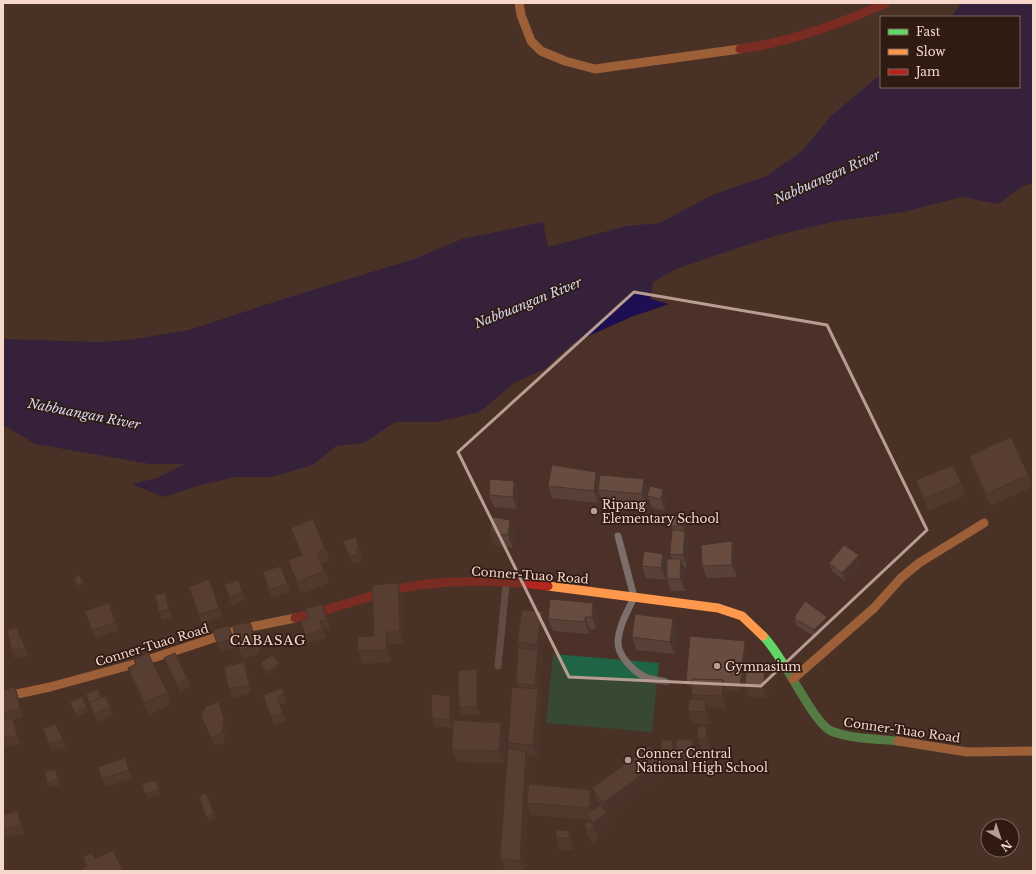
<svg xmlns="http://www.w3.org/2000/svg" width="1036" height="874" font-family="'Libre Baskerville',serif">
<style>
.green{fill:#1f6444}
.water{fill:#1e0f52}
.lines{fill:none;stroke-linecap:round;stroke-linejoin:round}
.lane{stroke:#7c6e69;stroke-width:7}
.fast{stroke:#63d668;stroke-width:9}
.slow{stroke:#ff974d;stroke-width:9}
.jam{stroke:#b3261e;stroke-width:9}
.wall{fill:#594137}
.shaded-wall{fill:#49352d}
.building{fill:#684c40;stroke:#49352d}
.marked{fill:none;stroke:#ba9d92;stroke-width:3;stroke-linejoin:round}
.poi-dot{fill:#ba9d92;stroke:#301b13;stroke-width:1.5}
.labels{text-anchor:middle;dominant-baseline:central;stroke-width:3.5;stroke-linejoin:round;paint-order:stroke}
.poi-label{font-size:12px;fill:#f6d7cc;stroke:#301b13;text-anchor:start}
.street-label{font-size:12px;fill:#f6d7cc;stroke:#301b13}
.water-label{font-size:13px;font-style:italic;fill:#d5d8f3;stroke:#301b13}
.neighbourhood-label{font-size:13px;letter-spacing:1px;fill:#fdd8cb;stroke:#301b13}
</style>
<rect width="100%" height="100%" fill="#4b3127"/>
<!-- green -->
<polygon class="green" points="553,654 659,663 652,732 546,723"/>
<!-- water -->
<polygon class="water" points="961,3 1033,3 1033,183 1023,186 998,204 962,197 904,212 837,221 778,235 723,253 676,269 653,282 651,299 669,304 631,317 573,343 545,369 514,383 480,412 437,422 395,422 364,443 336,446 313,465 271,477 236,477 204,484 163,497 132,484 157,478 185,464 150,464 35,444 3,425 3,339 100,342 128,340 189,330 280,300 414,259 462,239 543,222 548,247 626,226 660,223 712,195 767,176 802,151 832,115 881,74 881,87 1019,87 1019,17 951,17"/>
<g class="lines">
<!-- lane -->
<g class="lane">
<path d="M618 536 634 597C628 611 619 625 618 641 617 655 633 671 645 677 651 680 660 680 666 682"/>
<polyline points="498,666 506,585"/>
</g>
<!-- fast -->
<path class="fast" d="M763 636C784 656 812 722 831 731 851 739 877 739 898 741"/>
<!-- slow -->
<g class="slow">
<polyline points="519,3 521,15 531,41 541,51 565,61 595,69 740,49"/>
<polyline points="548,586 718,608 742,616 763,636"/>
<polyline points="793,679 874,608 901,578 919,563 984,523"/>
<polyline points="3,697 50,687 138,663 241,629 295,618"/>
<polyline points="898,741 967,752 1033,751"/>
</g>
<!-- jam -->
<g class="jam">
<path d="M740 49C791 42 840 24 886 3"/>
<path d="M295 618C340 608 383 589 428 584 463 580 513 581 548 586"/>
</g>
</g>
<!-- wall -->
<g class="wall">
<polygon points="7,3 14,3 13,5"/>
<polygon points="969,456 1028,475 1032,487 990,506 973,468"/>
<polygon points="596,472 599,480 644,479 648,491 663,489 668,501 665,511 652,508 648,497 647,506 603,502 599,493 598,503 552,498 548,486"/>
<polygon points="916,480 961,483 965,495 928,511"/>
<polygon points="514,481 518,493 517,509 494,507 489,495"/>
<polygon points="682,515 686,527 686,535 689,543 687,567 683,567 685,571 685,591 671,591 667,579 667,572 666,580 646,578 642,566 663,554 667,564 672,559 670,554 673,530 671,526"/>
<polygon points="510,520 515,532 513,548 494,545 490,533"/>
<polygon points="291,528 325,549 330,561 322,564 329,583 301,594 288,560 301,555"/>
<polygon points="343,541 359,546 362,556 359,557 361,562 352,564"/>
<polygon points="736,554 737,577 707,578 702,566"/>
<polygon points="829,563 862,563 845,581 832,571"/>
<polygon points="281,566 290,592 272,598 269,590"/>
<polygon points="74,579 85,586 80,589 75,583"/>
<polygon points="209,579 222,616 202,623 189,587"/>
<polygon points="238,580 245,600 232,605 224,585"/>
<polygon points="402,595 404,644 390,644 391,662 362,664 358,651 374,636"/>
<polygon points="168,601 172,617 162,620 159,612"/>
<polygon points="322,604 330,628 323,629 326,638 308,643 305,635"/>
<polygon points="85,611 112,611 118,630 95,639"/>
<polygon points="542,612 547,624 542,657 541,657 542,662 540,695 542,701 538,757 528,756 530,764 529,784 591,790 595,802 595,808 606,813 610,826 597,835 595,832 598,840 592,843 588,836 584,824 589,821 589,820 531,815 528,806 525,871 509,871 505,870 500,858 509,749 508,743 517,688 516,684 519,648 517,642"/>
<polygon points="598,615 596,629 590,629 589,634 553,631 548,619"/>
<polygon points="794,618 829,625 817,638 797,626"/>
<polygon points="673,619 678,631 674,654 636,650 632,637"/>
<polygon points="250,622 260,653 243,659 240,651"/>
<polygon points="232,634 236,647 220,652 217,643"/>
<polygon points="20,636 25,646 28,656 15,659 12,651"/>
<polygon points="745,641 746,645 742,691 726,690 727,692 726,708 708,707 710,712 709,724 692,723 688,711 693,699 691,695 692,687 687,686 686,682"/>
<polygon points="164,658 187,678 190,687 180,692 167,666"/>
<polygon points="134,660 167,692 171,704 149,715 132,680 128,668 135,664"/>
<polygon points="244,662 247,671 252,693 232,698 229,689"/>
<polygon points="261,663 280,667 269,676 262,667"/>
<polygon points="766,664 770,676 767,699 749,697 745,685"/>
<polygon points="477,669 480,677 480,715 462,715 459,707"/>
<polygon points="15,687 18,696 23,717 14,719 16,726 20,744 5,747 3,741 3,690"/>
<polygon points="282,688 287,703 280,704 286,721 274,725 263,695"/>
<polygon points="86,694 101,698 106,696 113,715 97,722"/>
<polygon points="82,697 88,712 76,717 70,702"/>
<polygon points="219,702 222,710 227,729 225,742 214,746 201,715"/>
<polygon points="453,704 453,728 435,726 432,718"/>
<polygon points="706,726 710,738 711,751 702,751 698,739"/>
<polygon points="43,729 63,739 66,747 52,751"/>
<polygon points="505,735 504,763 457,762 452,750"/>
<polygon points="692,739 696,751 697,767 680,768 677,757 677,772 665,772 661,760 672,740 676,749"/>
<polygon points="125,758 132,778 105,787 98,767"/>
<polygon points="661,761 665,773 607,815 597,800 592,788"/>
<polygon points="56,769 60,785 49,787 47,783"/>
<polygon points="156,780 160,794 147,798 142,784"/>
<polygon points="206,793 215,818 208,821 199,796"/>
<polygon points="18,811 21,819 24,834 5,838 3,833 3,815"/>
<polygon points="570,831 574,843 574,850 560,850 556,838"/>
<polygon points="83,857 95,859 122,869 123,871 83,871 86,867"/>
</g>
<!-- shaded-wall -->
<g class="shaded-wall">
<polygon points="596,472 600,484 598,490 599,493 598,503 594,491"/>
<polygon points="644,479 648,491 647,496 648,497 647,506 642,494"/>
<polygon points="514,481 518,493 517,509 513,497"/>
<polygon points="663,489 668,501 665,511 661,499"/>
<polygon points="682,515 686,527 686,535 689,543 687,567 683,555 685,533 682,526"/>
<polygon points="510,520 515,532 513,548 508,535"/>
<polygon points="732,541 736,554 737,577 732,565"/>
<polygon points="663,554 667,566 666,580 661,568"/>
<polygon points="859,555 862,563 845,581 842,573"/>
<polygon points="681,559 685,571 685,591 680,579"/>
<polygon points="83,582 85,586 80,589 79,585"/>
<polygon points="398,583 402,595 404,644 400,632"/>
<polygon points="165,593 168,601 172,617 169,609"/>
<polygon points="593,603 598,615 596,629 592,617"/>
<polygon points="322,604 325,612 330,628 327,620"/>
<polygon points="542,612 547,624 542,657 537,645"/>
<polygon points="585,617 590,629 589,634 585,622"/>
<polygon points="827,617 829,625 817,638 814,630"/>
<polygon points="673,619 678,631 674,654 670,642"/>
<polygon points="386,632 390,644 391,662 387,650"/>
<polygon points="22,638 25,646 28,656 25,648"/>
<polygon points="745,641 746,645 742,691 740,687"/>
<polygon points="538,650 542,662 540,695 542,701 538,757 533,745 538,692 535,685"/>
<polygon points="244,662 247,671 252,693 249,685"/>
<polygon points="279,663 280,667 269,676 268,672"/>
<polygon points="766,664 770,676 767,699 763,687"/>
<polygon points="477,669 480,677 480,715 477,707"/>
<polygon points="723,680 727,692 726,708 722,696"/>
<polygon points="15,687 18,696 23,717 20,709"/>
<polygon points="450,696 453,704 453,728 450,720"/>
<polygon points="706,700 710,712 709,724 705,712"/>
<polygon points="219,702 222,710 227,729 225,742 222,733"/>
<polygon points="13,718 16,726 20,744 17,736"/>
<polygon points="501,723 505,735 504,763 499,751"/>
<polygon points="706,726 710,738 711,751 707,739"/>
<polygon points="692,739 696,751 697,767 693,755"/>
<polygon points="672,740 677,752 676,756 677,757 677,772 673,760"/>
<polygon points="526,752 530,764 528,803 527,803 528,806 525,871 524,871 520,861"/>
<polygon points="661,761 665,773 607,815 603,803"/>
<polygon points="591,790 595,802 594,820 589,808"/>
<polygon points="18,811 21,819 24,834 21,825"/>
<polygon points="606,813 610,826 597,835 593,823"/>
<polygon points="570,831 574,843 574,850 569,838"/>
</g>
<!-- building -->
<g class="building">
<polygon points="1011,437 1028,475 986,494 969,456"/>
<polygon points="552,465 596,472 594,491 548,486"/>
<polygon points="953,465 961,483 924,499 916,480"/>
<polygon points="600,475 644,479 642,494 598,490"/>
<polygon points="490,479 514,481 513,497 489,495"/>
<polygon points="650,486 663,489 661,499 647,496"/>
<polygon points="682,515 682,526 671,526 671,516"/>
<polygon points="492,517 510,520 508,535 490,533"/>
<polygon points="313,519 325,549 317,553 324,571 297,582 288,560 302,555 291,528"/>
<polygon points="672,530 685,531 683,555 670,554"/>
<polygon points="356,537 359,548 356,549 358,554 349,556 343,541"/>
<polygon points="732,541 732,565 702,566 701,545"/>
<polygon points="844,545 859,555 842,573 829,563"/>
<polygon points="644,551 663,554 661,568 642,566"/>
<polygon points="667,559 681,559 680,579 667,579"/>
<polygon points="281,566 287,584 269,590 263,572"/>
<polygon points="79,575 83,582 79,585 74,579"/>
<polygon points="209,579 219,608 199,615 189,587"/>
<polygon points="238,580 242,592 229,597 224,585"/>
<polygon points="398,583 400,632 386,632 387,650 358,651 357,637 374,636 372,585"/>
<polygon points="165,593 169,609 159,612 155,595"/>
<polygon points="550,599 593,603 592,617 585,617 585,622 548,619"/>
<polygon points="805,601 827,617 814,630 794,618"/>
<polygon points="109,603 115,622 92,631 85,611"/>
<polygon points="322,604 327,620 320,621 323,630 305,635 301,621 308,619 305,609"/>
<polygon points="522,610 542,612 537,645 517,642"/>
<polygon points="635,614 673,619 670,642 632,637"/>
<polygon points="250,622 257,645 240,651 233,628"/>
<polygon points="229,626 233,639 217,643 213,630"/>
<polygon points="17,628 20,638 22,638 25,648 12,651 7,630"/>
<polygon points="690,636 745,641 740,687 725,685 723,680 692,679 692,683 686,682"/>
<polygon points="518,648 538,650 535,685 516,684"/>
<polygon points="148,653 167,692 145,703 128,668 136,664 134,660"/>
<polygon points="175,653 187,678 177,684 164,658"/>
<polygon points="272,655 279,663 268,672 261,663"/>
<polygon points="244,662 249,685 229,689 224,667"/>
<polygon points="747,662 766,664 763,687 745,685"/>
<polygon points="477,669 477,707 459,707 458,671"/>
<polygon points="692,679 723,680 722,696 691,695"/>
<polygon points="15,687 20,709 3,713 3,690"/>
<polygon points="512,687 538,689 533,745 508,743"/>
<polygon points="282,688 284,694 277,696 283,713 271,717 263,695"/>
<polygon points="98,689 101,698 89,703 90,705 86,694"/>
<polygon points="431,694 450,696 450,720 432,718"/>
<polygon points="106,696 110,707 94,714 89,703"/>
<polygon points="82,697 87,708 75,713 70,702"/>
<polygon points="689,699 706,700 705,712 688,711"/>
<polygon points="219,702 224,721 222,733 211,738 201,715 206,706"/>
<polygon points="13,718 17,736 3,739 3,720"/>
<polygon points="453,720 501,723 499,751 452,750"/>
<polygon points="55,724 63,739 49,743 43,729"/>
<polygon points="706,726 707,739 698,739 697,727"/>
<polygon points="692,739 693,755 676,756 676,740"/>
<polygon points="661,740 672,740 673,760 661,760"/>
<polygon points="650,746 661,761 603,803 592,788"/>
<polygon points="508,748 526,752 520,861 500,858"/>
<polygon points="125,758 129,770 102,779 98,767"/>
<polygon points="56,769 58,780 47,783 45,771"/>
<polygon points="156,780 159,790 145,794 142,784"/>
<polygon points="529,784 591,790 589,808 527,803"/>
<polygon points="206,793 214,814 206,817 199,796"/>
<polygon points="600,805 606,813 593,823 586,814"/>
<polygon points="18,811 21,825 3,830 3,815"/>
<polygon points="590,821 594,827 588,831 584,824"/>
<polygon points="556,830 570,831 569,838 556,838"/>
<polygon points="113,850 122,869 118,871 83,871 82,869 87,866 83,857 92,853 95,859"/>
</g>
<!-- marked area -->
<path d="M0 0H1036V874H0ZM634 292 827 325 927 530 761 686 569 677 458 452Z" fill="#4b3127" fill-opacity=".55" fill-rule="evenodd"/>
<path class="marked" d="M634 292 827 325 927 530 761 686 569 677 458 452Z"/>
<!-- markers -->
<g class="poi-dot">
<circle cx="594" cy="511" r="4"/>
<circle cx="717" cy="666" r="4"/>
<circle cx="628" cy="760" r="4"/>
</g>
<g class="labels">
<!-- poi labels -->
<g class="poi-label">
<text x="602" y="504">Ripang<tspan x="602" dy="14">Elementary School</tspan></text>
<text x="725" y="666">Gymnasium</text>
<text x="636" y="753">Conner Central<tspan x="636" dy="14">National High School</tspan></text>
</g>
<!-- street labels -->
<g class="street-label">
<text transform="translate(530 575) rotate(4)">Conner-Tuao Road</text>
<text transform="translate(152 645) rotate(-17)">Conner-Tuao Road</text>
<text transform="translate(902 730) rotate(8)">Conner-Tuao Road</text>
</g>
<!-- water labels -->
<g class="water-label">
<text transform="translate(827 177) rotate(-24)">Nabbuangan River</text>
<text transform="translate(528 303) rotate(-22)">Nabbuangan River</text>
<text transform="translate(84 414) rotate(11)">Nabbuangan River</text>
</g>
<!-- neighbourhood labels -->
<g class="neighbourhood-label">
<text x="268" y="640">CABASAG</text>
</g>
</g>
<!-- border -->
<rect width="1036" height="874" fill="none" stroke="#f6d7cc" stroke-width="8"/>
<!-- legend -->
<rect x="880" y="16" width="140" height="72" fill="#301b13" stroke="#7f665d"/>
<rect x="888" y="29" width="20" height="6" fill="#63d668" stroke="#7f665d"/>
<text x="916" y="36" font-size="12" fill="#f6d7cc">Fast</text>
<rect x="888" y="49" width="20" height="6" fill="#ff974d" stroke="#7f665d"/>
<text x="916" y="56" font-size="12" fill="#f6d7cc">Slow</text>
<rect x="888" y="69" width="20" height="6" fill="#b3261e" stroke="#7f665d"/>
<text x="916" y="76" font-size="12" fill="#f6d7cc">Jam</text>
<!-- north arrow -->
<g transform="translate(1000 838) rotate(141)"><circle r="19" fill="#301b13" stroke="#7f665d"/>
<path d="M0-3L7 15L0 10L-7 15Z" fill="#ba9d92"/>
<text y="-6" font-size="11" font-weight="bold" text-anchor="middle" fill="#f6d7cc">N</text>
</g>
</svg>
